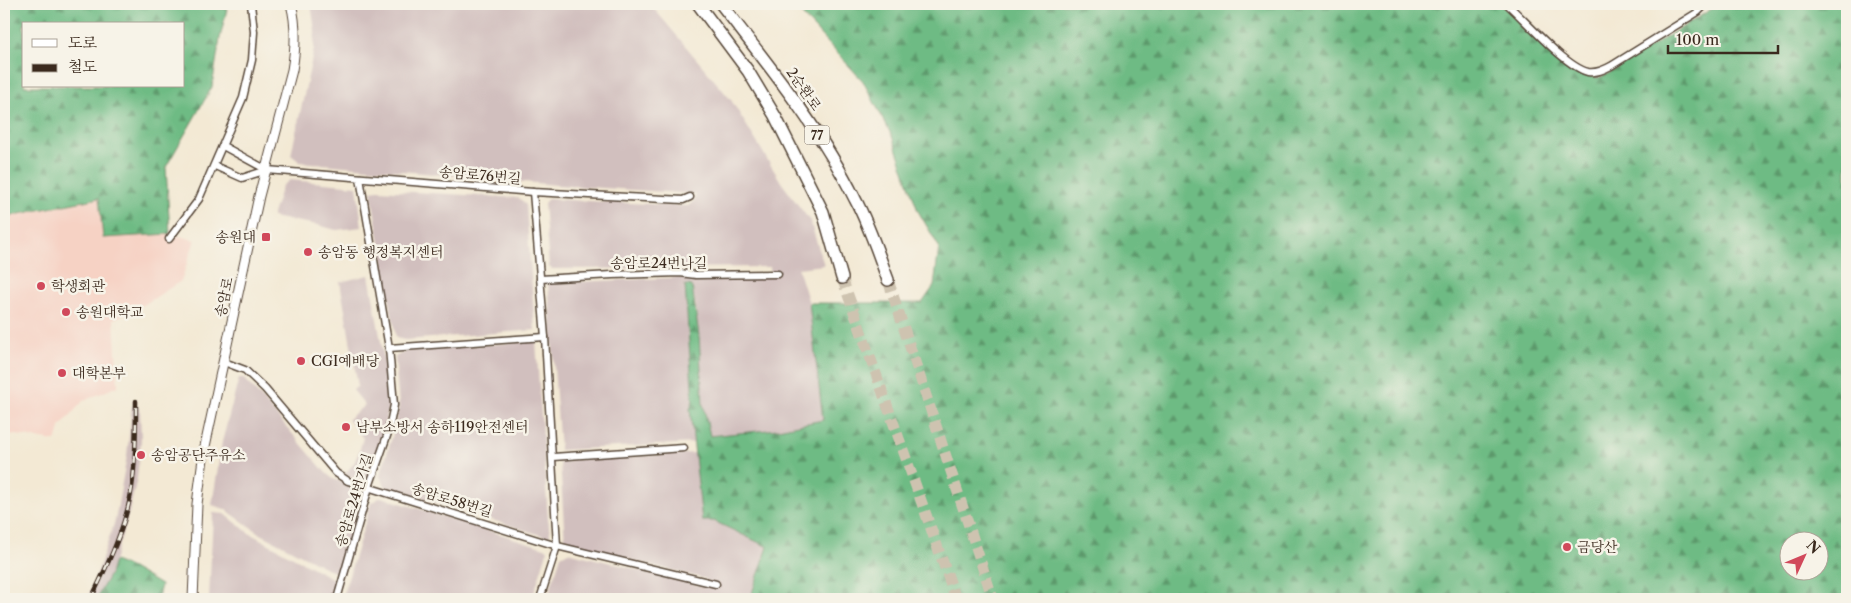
<svg xmlns="http://www.w3.org/2000/svg" width="1851" height="603" font-family="'Libre Caslon Text','Noto Serif KR',serif">
<style>
.built{fill:#f6d2c4}
.industrial{fill:#d1bfbe}
.forest{fill:url(#forest-firs);stroke:#547251;fill-rule:evenodd}
.lines{fill:none;stroke-linecap:round;stroke-linejoin:round}
.highway-tunnel{stroke:#cec3b0;stroke-width:11;stroke-dasharray:11 5.5;stroke-linecap:butt}
.street-casing{stroke:#574739;stroke-width:9}
.secondary-casing{stroke:#574739;stroke-width:11}
.highway-casing{stroke:#574739;stroke-width:14}
.street{stroke:#fff;stroke-width:6}
.secondary{stroke:#fff;stroke-width:9}
.highway{stroke:#fff;stroke-width:11}
.rail-casing{stroke:#3b2a1e;stroke-width:4.5}
.rail{stroke:#f7f3e8;stroke-width:2.5;stroke-dasharray:8;stroke-linecap:butt}
.poi-dot{fill:#d1495b;stroke:#f7f3e8;stroke-width:2}
.labels{text-anchor:middle;dominant-baseline:central;stroke-width:5;stroke-linejoin:round;paint-order:stroke}
.shield{fill:#f7f3e8;stroke:#73665b;stroke-width:1}
.shield-label{font-size:12px;font-weight:bold;fill:#3b2a1e}
.street-label{font-size:14px;fill:#3b2a1e;stroke:#f7f3e8}
.poi-label{font-size:14px;fill:#3b2a1e;stroke:#f7f3e8;text-anchor:start}
</style>
<defs>
<pattern id="forest-firs" width="22" height="20" patternUnits="userSpaceOnUse" patternTransform="scale(1.25)"><rect width="22" height="20" fill="#6ebb84"/><path d="M5 1l3.5 6h-7zM16 11l3.5 6h-7z" fill="#5c986b"/></pattern>
</defs>
<rect width="100%" height="100%" fill="#f7f3e8"/>
<filter id="ink" filterUnits="userSpaceOnUse"><feTurbulence type="fractalNoise" baseFrequency=".02" numOctaves="2"/><feDisplacementMap in="SourceGraphic" scale="10" xChannelSelector="R" yChannelSelector="G"/><feConvolveMatrix kernelMatrix="1 2 1 2 8 2 1 2 1" color-interpolation-filters="sRGB"/></filter>
<filter id="wash" filterUnits="userSpaceOnUse"><feTurbulence type="fractalNoise" baseFrequency=".0096" numOctaves="4" result="noise"/><feDisplacementMap in="SourceGraphic" scale="20" xChannelSelector="R" yChannelSelector="G"/><feGaussianBlur stdDeviation="1.12" result="paint"/><feColorMatrix in="noise" values="0 0 0 0 0 0 0 0 0 0 0 0 0 0 0 0 0 1.4 0 .05"/><feComposite in="paint" operator="in"/></filter>
<g filter="url(#wash)">
<rect width="100%" height="100%" fill="#f3e9d4"/>
<!-- built -->
<g class="built">
<polygon points="99,198 170,234 195,240 181,281 145,304 114,319 118,386 83,401 60,427 58,436 55,441 4,433 4,256 5,256 9,216"/>
<polygon points="36,589 55,592 54,599 24,599 25,590"/>
</g>
<!-- industrial -->
<g class="industrial">
<polygon points="311,4 650,4 731,100 781,182 810,221 824,265 798,268 809,303 823,420 778,429 710,436 703,404 696,306 692,286 685,285 693,401 690,409 694,443 560,450 548,284 550,283 691,277 771,276 770,267 552,269 549,267 544,203 548,199 688,206 694,201 696,194 557,185 300,162 291,155 314,49 315,31"/>
<polygon points="290,180 357,186 362,227 336,230 318,225 272,217 282,186"/>
<polygon points="378,190 519,198 526,205 535,330 405,340 396,338 371,191"/>
<polygon points="369,275 390,392 388,411 371,474 361,482 345,474 354,463 360,449 363,438 348,419 365,405 353,390 358,386 340,282"/>
<polygon points="536,341 548,519 550,535 547,537 386,487 380,476 393,434 399,406 395,357 406,351"/>
<polygon points="239,378 243,378 260,396 326,473 333,479 355,486 362,499 341,572 336,573 259,533 225,509 212,505 222,442"/>
<polygon points="132,406 140,408 141,440 137,478 129,512 110,574 96,599 86,599 92,588 115,521 127,456"/>
<polygon points="696,453 702,521 714,521 768,547 752,593 760,599 547,599 561,556 568,552 705,587 706,579 565,543 560,460"/>
<polygon points="381,497 548,549 532,599 342,599 371,503"/>
<polygon points="213,513 225,514 249,533 337,581 331,599 209,599"/>
</g>
<!-- forest -->
<g class="forest">
<path d="M4 4H197L227 9 220 38 212 87 166 167 170 234 103 238 99 198 9 216 5 256H4ZM24 24H184V86H24Z"/>
<path d="M792 4H1501L1559 60 1575 72 1597 78 1606 75 1713 8 1716 4H1847V599H760L752 593 768 547 714 521H702L690 409 693 401 685 285 692 286 699 336 703 404 710 436 778 429 823 420 809 303H922L934 286 939 247 918 211 892 136 863 81ZM1788 540H1818V570H1788Z"/>
<polygon points="114,561 132,568 161,585 158,598 155,599 96,599 110,574"/>
</g>
</g>
<g filter="url(#ink)">
<g class="lines">
<!-- highway-tunnel -->
<g class="highway-tunnel">
<polyline points="842,278 956,599"/>
<polyline points="888,280 993,599"/>
</g>
<defs>
<g id="street">
<path d="M1507 4C1525 20 1566 67 1588 72 1597 73 1603 70 1611 66L1698 12 1706 4"/>
<polyline points="223,146 267,170"/>
<polyline points="215,166 242,178 267,170 533,192 683,200 690,197"/>
<polyline points="533,192 545,337 557,546 540,599"/>
<polyline points="169,239 199,199 243,98 252,60 254,32 251,4"/>
<polyline points="540,279 612,275 680,273 696,275 778,274"/>
<polyline points="389,348 545,337"/>
<polyline points="224,362 245,370 265,389 336,473 348,481 557,546 716,584"/>
<polyline points="553,457 684,448"/>
<polyline points="337,599 369,487 388,433 394,405 389,348 360,178"/>
</g>
<path id="secondary" d="M193 599 197 504 204 451 259 196 292 70C296 47 297 26 291 4"/>
<g id="highway">
<polyline points="698,4 748,71 775,116 823,212 842,278"/>
<path d="M721 4C769 66 820 128 855 199 869 225 878 253 888 280"/>
</g>
</defs>
<!-- street casing -->
<use href="#street" class="street-casing"/>
<!-- secondary casing -->
<use href="#secondary" class="secondary-casing"/>
<!-- highway casing -->
<use href="#highway" class="highway-casing"/>
<!-- street -->
<use href="#street" class="street"/>
<!-- secondary -->
<use href="#secondary" class="secondary"/>
<!-- highway -->
<use href="#highway" class="highway"/>
<defs>
<path id="rail" d="M91 599C109 562 129 520 133 479 136 453 136 427 136 401"/>
</defs>
<!-- rail casing -->
<use href="#rail" class="rail-casing"/>
<!-- rail -->
<use href="#rail" class="rail"/>
</g>
</g>
<!-- markers -->
<g class="poi-dot">
<rect x="261" y="232" width="10" height="10" rx="2.5"/>
<circle cx="308" cy="252" r="5"/>
<circle cx="41" cy="286" r="5"/>
<circle cx="66" cy="312" r="5"/>
<circle cx="301" cy="361" r="5"/>
<circle cx="62" cy="373" r="5"/>
<circle cx="346" cy="427" r="5"/>
<circle cx="141" cy="455" r="5"/>
<circle cx="1567" cy="547" r="5"/>
</g>
<g class="labels">
<!-- shield labels -->
<rect class="shield" x="804.5" y="125.5" width="25" height="19" rx="4"/>
<g class="shield-label">
<text x="817" y="135">77</text>
</g>
<!-- street labels -->
<g class="street-label">
<text transform="translate(804 89) rotate(55)">2순환로</text>
<text transform="translate(480 175) rotate(5)">송암로76번길</text>
<text x="659" y="263">송암로24번나길</text>
<text transform="translate(224 297) rotate(-78)">송암로</text>
<text transform="translate(354 500) rotate(-73)">송암로24번가길</text>
<text transform="translate(452 500) rotate(17)">송암로58번길</text>
</g>
<!-- poi labels -->
<g class="poi-label">
<text x="256" y="237" text-anchor="end">송원대</text>
<text x="318" y="252">송암동 행정복지센터</text>
<text x="51" y="286">학생회관</text>
<text x="76" y="312">송원대학교</text>
<text x="311" y="361">CGI예배당</text>
<text x="72" y="373">대학본부</text>
<text x="356" y="427">남부소방서 송하119안전센터</text>
<text x="151" y="455">송암공단주유소</text>
<text x="1577" y="547">금당산</text>
</g>
</g>
<!-- margin -->
<rect width="1851" height="603" fill="none" stroke="#f7f3e8" stroke-width="20"/>
<!-- legend -->
<rect x="22" y="22" width="162" height="65" fill="#f7f3e8" stroke="#aca397"/>
<rect x="32" y="39" width="25" height="8" fill="#ffffff" stroke="#aca397"/>
<text x="68" y="48" font-size="15" fill="#3b2a1e">도로</text>
<rect x="32" y="64" width="25" height="8" fill="#3b2a1e" stroke="#aca397"/>
<text x="68" y="72" font-size="15" fill="#3b2a1e">철도</text>
<!-- north arrow -->
<g transform="translate(1804 556) rotate(46)"><circle r="24" fill="#f7f3e8" stroke="#aca397"/>
<path d="M0-4L9 19L0 12L-9 19Z" fill="#d1495b"/>
<text y="-8" font-size="14" font-weight="bold" text-anchor="middle" fill="#3b2a1e">N</text>
</g>
<!-- scale -->
<path d="M1668 45v8h110v-8" fill="none" stroke="#3b2a1e" stroke-width="2.5"/>
<text x="1676" y="45" font-size="15" fill="#3b2a1e" stroke="#f7f3e8" stroke-width="4" paint-order="stroke">100 m</text>
</svg>
